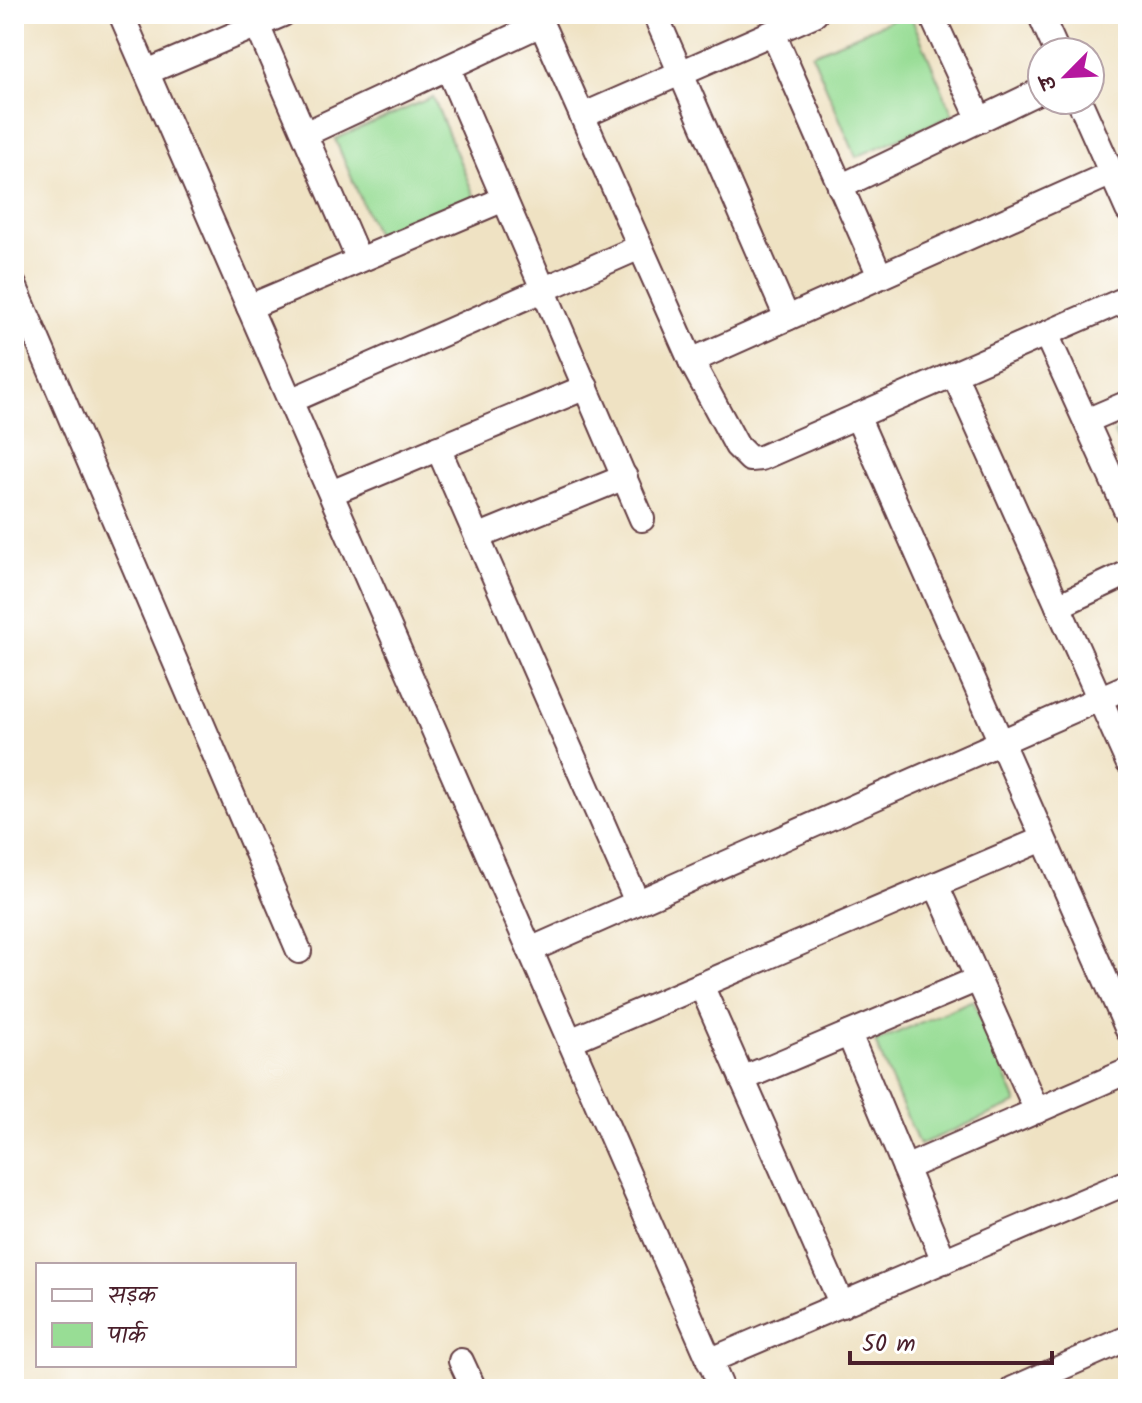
<svg xmlns="http://www.w3.org/2000/svg" width="1142" height="1403" font-family="Kalam,'Playpen Sans Deva',sans-serif">
<style>
.green{fill:#98dd95;stroke:#717e60;stroke-width:2}
.lines{fill:none;stroke-linecap:round;stroke-linejoin:round}
.minor-casing{stroke:#633c42;stroke-width:28}
.minor{stroke:#fff;stroke-width:24}
</style>
<rect width="100%" height="100%" fill="#fff"/>
<filter id="ink" filterUnits="userSpaceOnUse"><feTurbulence type="fractalNoise" baseFrequency=".0125" numOctaves="2"/><feDisplacementMap in="SourceGraphic" scale="16" xChannelSelector="R" yChannelSelector="G"/><feConvolveMatrix kernelMatrix="1 2 1 2 8 2 1 2 1" color-interpolation-filters="sRGB"/></filter>
<filter id="wash" filterUnits="userSpaceOnUse"><feTurbulence type="fractalNoise" baseFrequency=".006" numOctaves="4" result="noise"/><feDisplacementMap in="SourceGraphic" scale="32" xChannelSelector="R" yChannelSelector="G"/><feGaussianBlur stdDeviation="1.8" result="paint"/><feColorMatrix in="noise" values="0 0 0 0 0 0 0 0 0 0 0 0 0 0 0 0 0 1.4 0 .05"/><feComposite in="paint" operator="in"/></filter>
<g filter="url(#wash)">
<rect width="100%" height="100%" fill="#efe2c3"/>
<!-- green -->
<g class="green">
<polygon points="905,14 910,14 953,115 856,157 812,54"/>
<polygon points="433,97 476,200 379,242 335,139"/>
<polygon points="1128,426 1128,464 1114,433"/>
<polygon points="973,1000 1017,1103 919,1145 875,1042"/>
</g>
</g>
<g filter="url(#ink)">
<g class="lines">
<defs>
<g id="minor">
<polyline points="121,14 722,1389"/>
<polyline points="537,14 691,361 737,446 750,459 761,458 1128,298"/>
<polyline points="655,14 787,318"/>
<polyline points="931,14 980,120"/>
<polyline points="1040,14 1057,52"/>
<polyline points="257,25 359,260"/>
<polyline points="773,33 880,276"/>
<polyline points="448,68 642,519"/>
<polyline points="147,72 283,14"/>
<polyline points="1079,100 1128,210"/>
<polyline points="582,116 815,14"/>
<polyline points="305,134 541,24"/>
<polyline points="840,187 1042,90"/>
<polyline points="14,285 299,951"/>
<polyline points="249,307 504,199"/>
<polyline points="1046,334 1128,514"/>
<polyline points="691,361 1112,173"/>
<polyline points="954,374 1128,762"/>
<polyline points="290,401 640,247"/>
<polyline points="857,416 1128,1030"/>
<polyline points="1086,421 1128,403"/>
<polyline points="438,448 637,902"/>
<polyline points="331,493 586,387"/>
<polyline points="477,537 625,477"/>
<polyline points="1058,606 1128,573"/>
<polyline points="936,885 1037,1111"/>
<polyline points="530,950 1128,686"/>
<polyline points="701,985 842,1305"/>
<polyline points="849,1034 944,1261"/>
<polyline points="570,1041 1043,839"/>
<polyline points="742,1079 978,979"/>
<polyline points="905,1168 1128,1071"/>
<polyline points="461,1361 474,1389"/>
<polyline points="709,1361 1128,1182"/>
<polyline points="1013,1389 1128,1338"/>
</g>
</defs>
<!-- minor casing -->
<use href="#minor" class="minor-casing"/>
<!-- minor -->
<use href="#minor" class="minor"/>
</g>
</g>
<!-- margin -->
<rect width="1142" height="1403" fill="none" stroke="#fff" stroke-width="48"/>
<!-- legend -->
<rect x="36" y="1263" width="260" height="104" fill="#ffffff" stroke="#b7a5aa" stroke-width="2"/>
<rect x="52" y="1289" width="40" height="12" fill="#ffffff" stroke="#b7a5aa" stroke-width="2"/>
<text x="108" y="1303" font-size="24" fill="#4a1f2b">सड़क</text>
<rect x="52" y="1323" width="40" height="24" fill="#98dd95" stroke="#b7a5aa" stroke-width="2"/>
<text x="108" y="1343" font-size="24" fill="#4a1f2b">पार्क</text>
<!-- north arrow -->
<g transform="translate(1066 76) rotate(246)"><circle r="38" fill="#ffffff" stroke="#b7a5aa" stroke-width="2"/>
<path d="M0-6L14 30L0 20L-14 30Z" fill="#b5179e"/>
<text y="-12" font-size="22" font-weight="bold" text-anchor="middle" fill="#4a1f2b">उ</text>
</g>
<!-- scale -->
<path d="M850 1351v12h202v-12" fill="none" stroke="#4a1f2b" stroke-width="4"/>
<text x="862" y="1351" font-size="24" fill="#4a1f2b" stroke="#ffffff" stroke-width="6" paint-order="stroke">50 m</text>
</svg>
